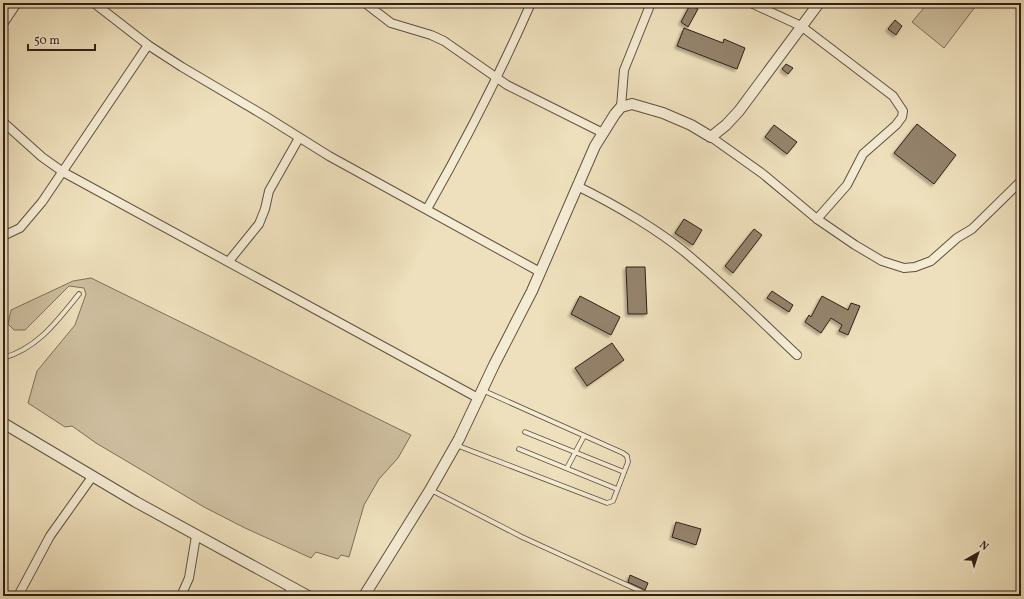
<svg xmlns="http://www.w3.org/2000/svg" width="1024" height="599" font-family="Vollkorn,serif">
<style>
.green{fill:#cebfa0;stroke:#806f5b}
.building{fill:#94836c;stroke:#321f16;filter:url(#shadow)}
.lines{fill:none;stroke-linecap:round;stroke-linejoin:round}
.service-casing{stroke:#614f40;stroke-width:5.5}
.minor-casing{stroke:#614f40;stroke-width:10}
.tertiary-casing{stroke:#614f40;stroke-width:12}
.service{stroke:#f4ebd3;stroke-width:4}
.minor{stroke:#f4ebd3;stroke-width:8}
.tertiary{stroke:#f4ebd3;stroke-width:10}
</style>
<defs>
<filter id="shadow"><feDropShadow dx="-2.5" dy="2.5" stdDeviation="1" flood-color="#0004"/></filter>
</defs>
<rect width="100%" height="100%" fill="#eee0bc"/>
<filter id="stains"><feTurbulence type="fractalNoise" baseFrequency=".005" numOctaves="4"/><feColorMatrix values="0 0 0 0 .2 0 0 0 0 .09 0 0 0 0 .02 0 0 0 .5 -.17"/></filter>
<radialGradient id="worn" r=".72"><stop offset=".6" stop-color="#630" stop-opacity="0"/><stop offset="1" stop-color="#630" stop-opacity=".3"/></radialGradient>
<!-- green -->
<g class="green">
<polygon points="928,3 978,3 944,48 912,22"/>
<polygon points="91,278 411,435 398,458 379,479 364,505 349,557 341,555 338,559 316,552 311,558 245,528 204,507 96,443 72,426 65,427 28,403 37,371 75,325 86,294 84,288 69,286 25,330 14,330 8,324 11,310 73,281"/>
</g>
<!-- building -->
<g class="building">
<polygon points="690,5 698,9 688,27 681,22"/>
<polygon points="895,20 902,26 896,35 888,29"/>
<polygon points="684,28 723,43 724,39 745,48 737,69 677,46"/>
<polygon points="786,64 793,68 788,74 782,69"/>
<polygon points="917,124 956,155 934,184 894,153"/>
<polygon points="774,125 797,142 787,154 765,137"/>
<polygon points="684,219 702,230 693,245 675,233"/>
<polygon points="754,229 762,235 733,273 725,266"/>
<polygon points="626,267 645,267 647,314 628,314"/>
<polygon points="772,291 793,305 789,312 767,298"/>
<polygon points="580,296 620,317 611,335 571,314"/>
<polygon points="822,296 848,310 851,303 860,306 848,335 839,331 842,325 831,318 821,333 805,322 809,315 811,317"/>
<polygon points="612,343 624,360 587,386 575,368"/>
<polygon points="676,522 701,529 696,545 672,537"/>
<polygon points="630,575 648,583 645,590 628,582"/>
</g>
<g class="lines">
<defs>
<g id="service">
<path d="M3 358C38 348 57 321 79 294"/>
<polyline points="525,432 624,472"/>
<polyline points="456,445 607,503 613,501 628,462 627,456 623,453 482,390"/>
<polyline points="519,449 617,489"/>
<polyline points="567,468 584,436"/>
<polyline points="431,490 522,537 651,596"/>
</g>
<g id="minor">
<polyline points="94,3 148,45 182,67 265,116 329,156 540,272"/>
<polyline points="365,3 391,23 431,35 444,41 507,85 603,133"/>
<polyline points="751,3 801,26 893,96 903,111 902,117 896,125 863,154 847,185 817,219"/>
<polyline points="3,24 17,3"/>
<polyline points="621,107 624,70 651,3"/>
<polyline points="3,122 42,157 63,172 478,398"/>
<polyline points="711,137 763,174 817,219 855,245 882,261 904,268 915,267 931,261 957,238 972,229 1021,181"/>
<path d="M577 186C614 204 663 232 694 260 730 290 763 323 797 355"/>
<path d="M427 209C465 142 500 74 531 3"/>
<polyline points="3,236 20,228 42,202 148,45"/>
<polyline points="229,261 259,224 265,209 269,191 299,138"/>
<polyline points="18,596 50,536 92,477"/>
<polyline points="181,596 189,578 196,536"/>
<polyline points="288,596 291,588"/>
</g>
<g id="tertiary">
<polyline points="3,423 136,502 308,596"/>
<polyline points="364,596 430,490 459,439 494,365 532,291 595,146 615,114 621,107 632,104 663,113 691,125 711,137 726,125 739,111 819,3"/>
</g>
</defs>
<!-- service casing -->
<use href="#service" class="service-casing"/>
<!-- minor casing -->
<use href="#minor" class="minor-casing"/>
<!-- tertiary casing -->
<use href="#tertiary" class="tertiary-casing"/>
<!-- service -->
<use href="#service" class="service"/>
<!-- minor -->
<use href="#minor" class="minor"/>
<!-- tertiary -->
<use href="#tertiary" class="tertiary"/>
</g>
<!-- margin -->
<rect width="1024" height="599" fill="none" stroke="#eee0bc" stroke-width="16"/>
<rect x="4" y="4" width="1016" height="591" fill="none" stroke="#321f16" stroke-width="2"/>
<rect x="8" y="8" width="1008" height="583" fill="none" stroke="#321f16"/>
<!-- north arrow -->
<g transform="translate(978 553) rotate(39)" stroke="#f4ebd3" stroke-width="3" paint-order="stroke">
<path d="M0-3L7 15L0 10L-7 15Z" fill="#321f16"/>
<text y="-6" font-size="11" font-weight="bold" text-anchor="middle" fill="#321f16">N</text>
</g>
<!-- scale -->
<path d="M28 44v6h67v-6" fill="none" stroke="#321f16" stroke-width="2"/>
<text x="34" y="44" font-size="12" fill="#321f16" stroke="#f4ebd3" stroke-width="3" paint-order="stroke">50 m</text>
<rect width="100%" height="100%" filter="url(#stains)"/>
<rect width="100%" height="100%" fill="url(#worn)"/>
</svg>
